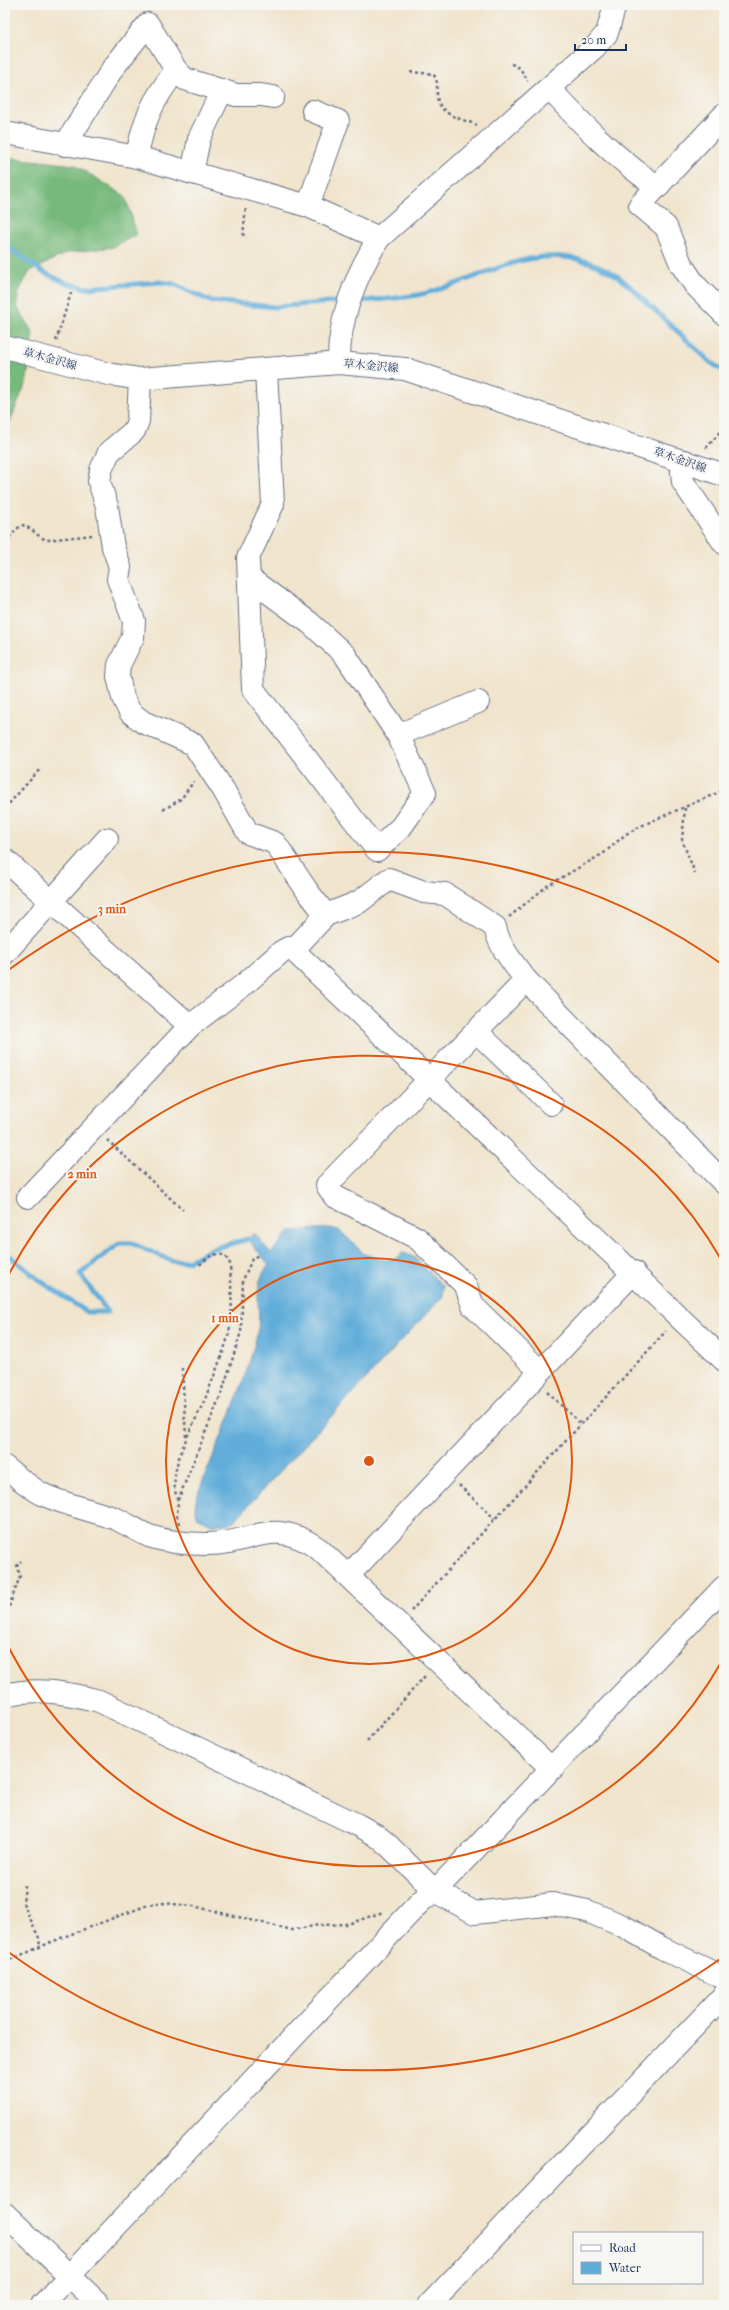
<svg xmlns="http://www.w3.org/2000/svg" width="729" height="2310" font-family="'IM FELL French Canon','Noto Serif JP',serif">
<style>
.forest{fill:#77b97c;stroke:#49746d}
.water{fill:#61adda;stroke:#3e6e9c}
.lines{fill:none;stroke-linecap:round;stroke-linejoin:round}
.stream{stroke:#61adda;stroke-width:5}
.minor-casing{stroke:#666e84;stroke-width:24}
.major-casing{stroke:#666e84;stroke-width:24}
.path{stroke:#666e84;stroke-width:2.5;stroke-dasharray:3 3;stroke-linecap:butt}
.minor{stroke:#fff;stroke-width:22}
.major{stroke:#fff;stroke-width:22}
.ring{fill:none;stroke:#de5710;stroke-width:2}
.labels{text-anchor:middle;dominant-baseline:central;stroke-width:4;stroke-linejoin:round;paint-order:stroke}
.street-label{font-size:11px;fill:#1b2f5e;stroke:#f6f6f2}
.centre{fill:#de5710;stroke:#f6f6f2;stroke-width:2}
.ring-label{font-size:12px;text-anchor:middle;font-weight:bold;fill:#de5710;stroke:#f6f6f2;stroke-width:4;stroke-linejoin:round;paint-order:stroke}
</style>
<rect width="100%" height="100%" fill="#f6f6f2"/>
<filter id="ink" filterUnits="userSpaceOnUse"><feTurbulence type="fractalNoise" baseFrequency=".025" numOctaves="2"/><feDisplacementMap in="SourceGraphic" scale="8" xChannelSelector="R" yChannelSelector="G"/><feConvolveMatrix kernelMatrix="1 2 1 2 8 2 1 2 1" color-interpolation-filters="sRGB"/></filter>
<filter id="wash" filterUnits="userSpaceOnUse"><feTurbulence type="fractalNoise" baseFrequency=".012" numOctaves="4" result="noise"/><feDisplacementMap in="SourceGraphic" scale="16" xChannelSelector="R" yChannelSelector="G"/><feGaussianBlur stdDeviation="0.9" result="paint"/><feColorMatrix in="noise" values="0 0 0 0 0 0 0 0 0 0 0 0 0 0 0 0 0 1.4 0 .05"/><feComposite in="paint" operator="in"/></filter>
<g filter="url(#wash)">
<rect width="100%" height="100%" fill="#f0e4cc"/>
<!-- forest -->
<polygon class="forest" points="5,157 75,165 125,196 137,234 113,247 67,253 30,271 19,291 17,307 33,333 27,380 5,434"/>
<!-- water -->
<path class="water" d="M330 1228 339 1230 364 1254 384 1260 397 1258 403 1253 414 1257 443 1286V1296L232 1523 214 1525 198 1518 195 1507 197 1496C217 1444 244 1389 257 1335 263 1311 250 1285 269 1265L248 1239 254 1233 271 1253 290 1231Z"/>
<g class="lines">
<!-- stream -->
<g class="stream">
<polyline points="5,245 43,272 66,283 86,288 160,282 174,284 210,301 275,307 344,301"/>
<path d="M356 301C378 300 400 299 422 294 490 279 541 231 614 274 627 282 639 295 650 306 670 324 690 343 710 362L724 371"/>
<polyline points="5,1252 39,1280 87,1312 108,1312 80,1274 120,1243 131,1243 172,1261 189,1261 211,1249 248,1239"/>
</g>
</g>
</g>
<g filter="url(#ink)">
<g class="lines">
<defs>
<g id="minor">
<path d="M549 88C582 124 617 160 658 187"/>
<polyline points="724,115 640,205 666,227 681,264 695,285 724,314"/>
<polyline points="5,133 137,157 308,206 379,238"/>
<polyline points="65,145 113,68 148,24 176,70 185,79 236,95 261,95 273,97"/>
<path d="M137 157C143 120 153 100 176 70"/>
<polyline points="192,173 199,139 222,90"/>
<polyline points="308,206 338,121 313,111"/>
<path d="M339 363C338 320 356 274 379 238L595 47 607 33 615 5"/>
<polyline points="266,370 273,504 248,558 253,689 377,850 401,827 425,793 398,735 478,702"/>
<polyline points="140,379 138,421 134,431 109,452 101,470 99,482 107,506 113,547 120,567 118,579 134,621 133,637 119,665 118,676 123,698 130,712 143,722 193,744 223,789 248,833 275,843 308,892 326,915 293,950"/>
<polyline points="685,461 682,472 683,482 724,543"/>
<polyline points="249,578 310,623 345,655 398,735"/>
<polyline points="5,860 190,1026 246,983 281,952 288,948 293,950 724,1360"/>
<path d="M326 915 359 902 389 879 424 892 445 894 495 927C499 947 514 964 526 980"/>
<polyline points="5,953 107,839"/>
<polyline points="476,1031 551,1104"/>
<polyline points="28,1197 190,1026"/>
<polyline points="540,1371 473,1306 466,1286 417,1238 334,1196 327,1185 526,980 724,1183"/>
<path d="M5 1467C16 1476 29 1487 42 1494 60 1503 93 1511 114 1518 126 1523 137 1531 149 1536 167 1542 187 1544 206 1544 253 1545 271 1515 319 1549L552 1769"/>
<polyline points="348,1576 634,1272"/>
<path d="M5 1695C37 1687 68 1693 99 1701L358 1825 376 1835 389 1846 435 1891 475 1913 553 1904 587 1911 623 1926 662 1948 724 1978"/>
<polyline points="5,2214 100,2305"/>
<polyline points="42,2305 421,1901 435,1891 724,1587"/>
<polyline points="429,2305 724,1995"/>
</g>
<polyline id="major" points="5,347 108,374 140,379 339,363 405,369 724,475"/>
</defs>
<!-- minor casing -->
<use href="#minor" class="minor-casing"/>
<!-- major casing -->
<use href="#major" class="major-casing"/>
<!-- path -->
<g class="path">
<path d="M511 64C520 66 523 73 528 81"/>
<path d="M410 72 433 74C438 80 437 85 437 92 436 116 461 118 477 125"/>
<polyline points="243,236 246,207"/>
<polyline points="56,341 71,293"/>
<polyline points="706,448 724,428"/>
<path d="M5 542 21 525C31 526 37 537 47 540L93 535"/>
<polyline points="723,574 724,573"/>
<polyline points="5,808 41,768"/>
<polyline points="685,808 682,840 695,873"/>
<polyline points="163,810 181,799 194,781"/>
<polyline points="509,917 547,886 604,853 626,834 643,825 724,790"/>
<polyline points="107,1140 183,1210"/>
<polyline points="182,1368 186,1438"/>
<polyline points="547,1392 581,1424"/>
<polyline points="459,1485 495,1519"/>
<path d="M178 1500C164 1469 196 1423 207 1394 214 1376 222 1356 228 1337 234 1314 231 1287 230 1264 222 1246 207 1256 198 1267"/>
<polyline points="179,1524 177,1516 178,1500 223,1389 241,1332 243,1280 252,1259 258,1255"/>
<polyline points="411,1611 666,1331"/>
<polyline points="5,1618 20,1576 17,1566 21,1561"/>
<polyline points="367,1741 425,1676"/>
<polyline points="25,1885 23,1903 39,1938 40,1947"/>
<polyline points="5,1962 61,1938 148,1905 163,1903 193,1906 292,1930 319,1925 348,1924 383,1912"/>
</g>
<!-- minor -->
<use href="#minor" class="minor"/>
<!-- major -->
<use href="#major" class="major"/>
</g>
</g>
<!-- distance rings -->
<g class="ring">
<circle cx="369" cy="1461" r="203"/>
<path d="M722 1661A406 406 0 0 1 6 1642M6 1280A406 406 0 0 1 722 1261"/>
<path d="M723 1957A609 609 0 0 1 7 1951M7 971A609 609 0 0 1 723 965"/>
</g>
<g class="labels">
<!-- street labels -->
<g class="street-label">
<text transform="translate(50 359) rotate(15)">草木金沢線</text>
<text transform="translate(371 366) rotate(5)">草木金沢線</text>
<text transform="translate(680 460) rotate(19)">草木金沢線</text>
</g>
</g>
<circle cx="369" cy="1461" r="6" class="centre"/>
<g class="ring-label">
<text x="112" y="913">3 min</text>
<text x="82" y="1178">2 min</text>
<text x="225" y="1322">1 min</text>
</g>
<!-- margin -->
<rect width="729" height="2310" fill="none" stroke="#f6f6f2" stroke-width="20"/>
<!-- legend -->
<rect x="573" y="2232" width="130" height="52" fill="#f6f6f2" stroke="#9ea6b7"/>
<rect x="581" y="2245" width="20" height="6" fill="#ffffff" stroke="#9ea6b7"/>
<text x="609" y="2252" font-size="12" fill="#1b2f5e">Road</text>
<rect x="581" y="2262" width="20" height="12" fill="#61adda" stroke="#9ea6b7"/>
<text x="609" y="2272" font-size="12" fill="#1b2f5e">Water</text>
<!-- scale -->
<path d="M575 44v6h51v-6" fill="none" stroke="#1b2f5e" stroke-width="2"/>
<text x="581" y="44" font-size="12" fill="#1b2f5e" stroke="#f6f6f2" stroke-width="3" paint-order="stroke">20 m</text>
</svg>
